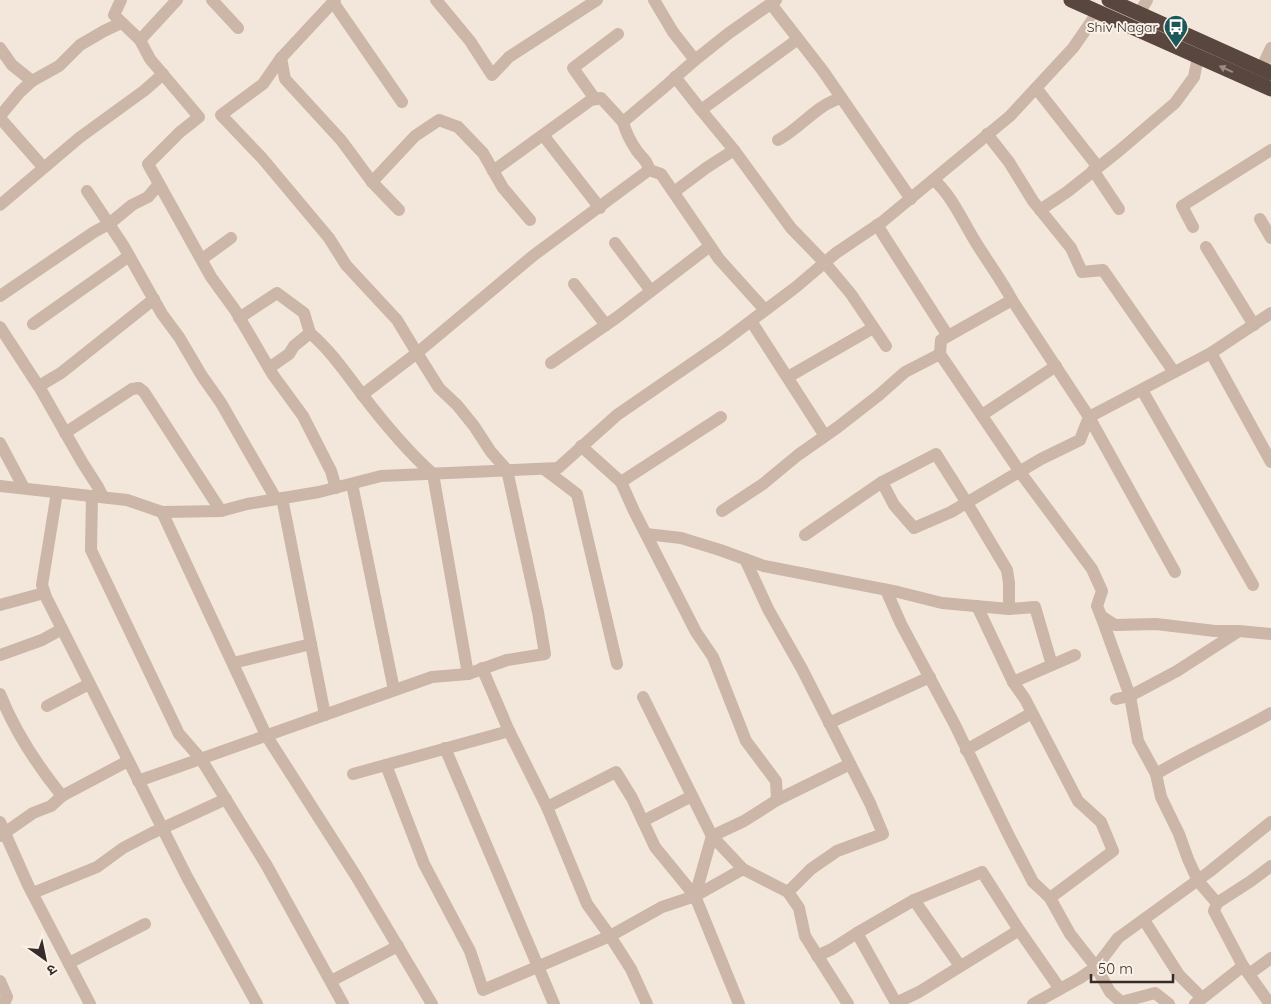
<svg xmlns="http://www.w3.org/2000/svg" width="1271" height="1004" font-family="Quicksand,'Noto Sans Devanagari',sans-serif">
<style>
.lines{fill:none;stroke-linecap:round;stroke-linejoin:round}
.minor{stroke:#cbb6a7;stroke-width:12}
.highway{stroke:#59463f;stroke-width:15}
.oneway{fill:#998a83}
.labels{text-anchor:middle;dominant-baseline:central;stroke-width:4;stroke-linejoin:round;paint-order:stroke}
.poi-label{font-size:14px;fill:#372c28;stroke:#faf1e8;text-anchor:end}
</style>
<rect width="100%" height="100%" fill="#f3e7db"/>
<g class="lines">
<!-- minor -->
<g class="minor">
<polyline points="121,0 114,15 140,40 177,0"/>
<polyline points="212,0 238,28"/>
<polyline points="335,0 281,58 263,84 221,115 262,158 329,238 346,265 397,320 417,353 534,255 649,170 661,174 719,259 765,310"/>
<polyline points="436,0 470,41 492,75 509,57 597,0"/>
<polyline points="654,0 673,32 695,60 729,33 776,0"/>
<polyline points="333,2 402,102"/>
<polyline points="771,4 823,71 911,199"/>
<polyline points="1139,14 1147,0"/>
<polyline points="798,39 701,110 734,150 791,228 825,263 851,294 886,346"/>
<polyline points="140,40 150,59 199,117 180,132 148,164 211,277 235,310 273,375 303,416 331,471 336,488"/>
<polyline points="0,48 12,65 32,81"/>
<polyline points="281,58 285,79 341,140 372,182 399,210"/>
<polyline points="1261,69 1271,48"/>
<polyline points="675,77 701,110"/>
<polyline points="1036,88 1098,167"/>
<polyline points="595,99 573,68 618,34"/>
<polyline points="0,116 20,92 32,81 59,66 80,45 104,31 121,23"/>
<polyline points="0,118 43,167"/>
<path d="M623 122C626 133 630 141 637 151 642 158 648 161 649 170"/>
<polyline points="987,134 1009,162 1033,201 1071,248 1082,272 1103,270 1174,372"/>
<polyline points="543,135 600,208"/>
<path d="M778 140C801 128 816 105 841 98"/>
<polyline points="1093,170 1119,209"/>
<polyline points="493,171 591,100 601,98 623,122 661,90 695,60"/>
<path d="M934 180C952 196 962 220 975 241 987 261 1001 279 1012 300L941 340 940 354 1020 472 1092 569 1102 591 1097 606 1101 616 1115 625 1156 624 1215 631H1239"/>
<polyline points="372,182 415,136 439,120 458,127 483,153 503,188 530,220"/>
<polyline points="87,191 123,245 162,314 179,337 202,376 221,403 276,499"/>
<polyline points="674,192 706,168 734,150"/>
<polyline points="0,205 79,138 145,90 163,74"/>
<polyline points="1040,210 1067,192 1120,150 1175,103 1194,77 1198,57"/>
<polyline points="1260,219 1271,238"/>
<polyline points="877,225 948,336"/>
<polyline points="1193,227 1182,206 1271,150"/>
<polyline points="615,243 651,291"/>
<polyline points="1206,247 1254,325"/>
<polyline points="202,259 231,238"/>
<polyline points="574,284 606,325"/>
<polyline points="0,296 94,232 109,224 132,205 148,197 159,184"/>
<polyline points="239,318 277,293 304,313 310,333"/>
<polyline points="751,321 825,436"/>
<polyline points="33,324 129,256"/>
<polyline points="0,327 41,390 82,462 98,487 103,497"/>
<polyline points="1211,353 1271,313"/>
<polyline points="551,363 616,318 710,246"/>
<path d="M269 368 289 354 294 346 310 333C330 350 345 372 361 393 383 422 406 450 433 474L468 674"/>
<polyline points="788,377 873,328"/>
<polyline points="39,386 61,373 154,299"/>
<polyline points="1142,390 1253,585"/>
<polyline points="982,415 1056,366"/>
<polyline points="65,433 132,389 139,388 144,392 221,511"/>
<polyline points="0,443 24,488"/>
<polyline points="581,446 621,482 634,511 696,632 713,657 746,741 776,781 777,800 744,821 712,836"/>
<polyline points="544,469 577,494 617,664"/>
<polyline points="621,482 721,417"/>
<polyline points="882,482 936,454 967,503 1007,570 1009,583 1009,609"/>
<polyline points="352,484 394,690"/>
<polyline points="0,486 127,500 162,512 221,511 247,504 319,492 381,476 558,468 617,415 723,342 796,287 836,253 882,222 1010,116 1073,48 1098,12"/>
<polyline points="57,492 42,585 46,597 187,877 257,1004"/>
<polyline points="92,496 91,550 179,734 201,759 267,866 343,1004"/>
<polyline points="282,498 325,715"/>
<polyline points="722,511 763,484 798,455 838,427 879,395 905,372 940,354"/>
<polyline points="162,512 266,735 356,876 432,1004"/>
<polyline points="646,534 681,538 720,550 764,566 898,592 942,603 1009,609 1035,607 1052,665 1013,682 1025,699 1078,801 1101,822 1113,851 1050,898 1070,934 1096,967 1118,938 1209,872 1271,822"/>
<polyline points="805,535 882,482 894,505 914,528 951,512 1041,459 1080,440 1089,417 1012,300"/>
<polyline points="745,559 768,609 802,669 870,803 883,834 837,851 811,869 788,892"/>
<polyline points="1175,572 1089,417 1211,353 1271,462"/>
<polyline points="886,590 901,624 955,725 1008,834 1033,882 1050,898"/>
<polyline points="0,605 44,593"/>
<polyline points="977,606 1013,682"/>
<polyline points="1101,616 1130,696 1138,741 1156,774"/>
<polyline points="0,655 42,640 62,629"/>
<polyline points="233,663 311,644"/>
<polyline points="1052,665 1075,655"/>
<path d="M0 694C15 732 37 765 62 796"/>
<polyline points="643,697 712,836 743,869"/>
<polyline points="1116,699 1130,696 1177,671 1239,631 1271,634"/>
<polyline points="47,706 89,684"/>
<polyline points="829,723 930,677"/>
<polyline points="445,748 554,1004"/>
<polyline points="966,750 1032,713"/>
<polyline points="386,765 424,864 470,951 483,990 610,936 587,904 547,807 509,731 482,668"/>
<polyline points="353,774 509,731"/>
<polyline points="138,781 432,677 468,674 507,660 545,654 538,612 507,470 491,452 474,426 457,405 439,388 417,353 362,395"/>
<polyline points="777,800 850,764"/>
<polyline points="547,807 616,772 632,798 655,847 695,896"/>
<polyline points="643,821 692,796"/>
<polyline points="0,822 28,885 90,1004"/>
<polyline points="0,836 33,813 51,806 62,796 128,761"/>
<polyline points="33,893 97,867 123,848 150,834 226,799"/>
<polyline points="695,896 743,869 788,892 799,908 805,936 848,1004"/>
<polyline points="695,896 712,836"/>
<polyline points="914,900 960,966"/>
<path d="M1217 903 1198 881 1188 859 1179 834 1161 797 1156 774C1194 751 1233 735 1271 713"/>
<polyline points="1144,920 1179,975 1202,998"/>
<polyline points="857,933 914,900 982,872 1019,930"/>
<polyline points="817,956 832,949 857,933 896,1003 919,992 1019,930 1060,989"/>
<polyline points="69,963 145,924"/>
<polyline points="1249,974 1271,958"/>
<polyline points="0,981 7,997 4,1004"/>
<polyline points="331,981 398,946"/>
<polyline points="647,1004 631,969 610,936 662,907 695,896 739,1004"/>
<polyline points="1033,1004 1080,978 1096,967 1110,992 1121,1002 1155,993 1169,1004"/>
<polyline points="1195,1004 1243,966"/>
<polyline points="1270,1004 1243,966 1214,911 1217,903 1251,881 1271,866"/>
</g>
<!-- highway -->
<g class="highway">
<polyline points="1071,0 1271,89"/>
<polyline points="1109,0 1271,73"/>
</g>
</g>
<!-- one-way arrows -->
<defs><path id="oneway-solid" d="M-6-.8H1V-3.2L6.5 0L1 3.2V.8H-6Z" transform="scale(1.25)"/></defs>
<use class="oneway" href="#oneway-solid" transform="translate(1226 69) rotate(-156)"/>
<!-- icons -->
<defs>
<symbol id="bus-pin" viewBox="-11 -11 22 30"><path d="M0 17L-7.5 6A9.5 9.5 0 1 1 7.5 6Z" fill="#1c585a" stroke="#faf1e8"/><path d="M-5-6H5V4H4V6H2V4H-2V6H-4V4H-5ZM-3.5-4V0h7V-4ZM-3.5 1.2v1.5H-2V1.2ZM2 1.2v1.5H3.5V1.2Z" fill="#fff"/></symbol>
</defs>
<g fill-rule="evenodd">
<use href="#bus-pin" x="1162" y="13" width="28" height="38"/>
</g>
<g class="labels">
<!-- poi labels -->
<g class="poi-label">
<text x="1158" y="27">Shiv Nagar</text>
</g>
</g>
<!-- north arrow -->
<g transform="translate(45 959) rotate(147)" stroke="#faf1e8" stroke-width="4" paint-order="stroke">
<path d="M0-4L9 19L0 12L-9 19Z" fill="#372c28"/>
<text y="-8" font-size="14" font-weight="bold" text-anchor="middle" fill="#372c28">उ</text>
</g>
<!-- scale -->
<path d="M1091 974v8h82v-8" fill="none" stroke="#372c28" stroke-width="2.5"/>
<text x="1098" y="974" font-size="15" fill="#372c28" stroke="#faf1e8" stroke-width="4" paint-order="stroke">50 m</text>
</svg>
